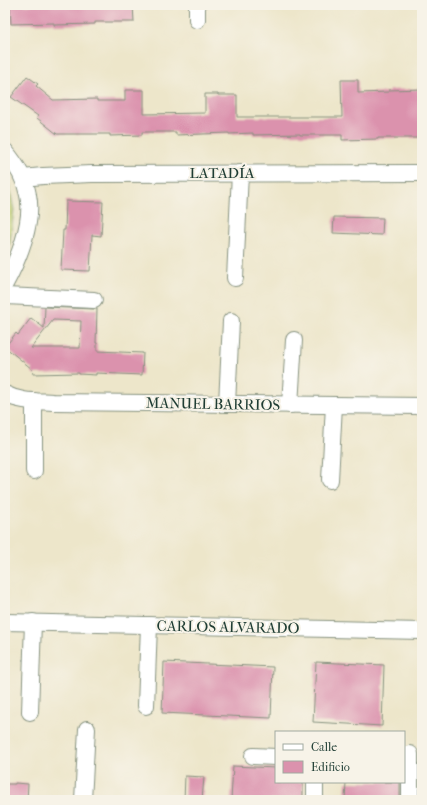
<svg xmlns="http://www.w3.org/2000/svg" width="427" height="805" font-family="'IM FELL French Canon',serif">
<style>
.park{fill:#bece70;stroke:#6e8652}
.building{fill:#db92ad;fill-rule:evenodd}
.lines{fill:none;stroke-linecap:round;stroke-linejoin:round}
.minor-casing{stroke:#86927f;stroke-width:18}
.minor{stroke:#fff;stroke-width:16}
.labels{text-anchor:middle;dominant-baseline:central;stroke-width:4;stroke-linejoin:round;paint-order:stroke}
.street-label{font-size:15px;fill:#1f3d34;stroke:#f7f3e8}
</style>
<rect width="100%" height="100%" fill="#f7f3e8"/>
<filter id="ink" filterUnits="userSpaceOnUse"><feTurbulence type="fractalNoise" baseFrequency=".025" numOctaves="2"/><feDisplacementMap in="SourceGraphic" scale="8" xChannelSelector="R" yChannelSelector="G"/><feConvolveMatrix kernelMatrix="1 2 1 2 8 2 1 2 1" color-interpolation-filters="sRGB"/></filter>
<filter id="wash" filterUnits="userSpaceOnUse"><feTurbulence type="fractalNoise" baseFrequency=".012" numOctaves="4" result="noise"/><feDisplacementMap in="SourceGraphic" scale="16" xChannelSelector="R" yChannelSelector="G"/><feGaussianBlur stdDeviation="0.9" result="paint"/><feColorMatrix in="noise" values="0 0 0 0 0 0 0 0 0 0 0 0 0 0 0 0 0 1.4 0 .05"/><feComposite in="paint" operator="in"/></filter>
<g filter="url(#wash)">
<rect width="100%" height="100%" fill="#ede6ca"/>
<!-- park -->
<polygon class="park" points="5,176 8,181 14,210 9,249 5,257"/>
<g id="blocks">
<!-- building -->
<g class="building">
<polygon points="10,5 133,5 134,22 95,22 95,24 54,25 54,23 11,24"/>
<polygon points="27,76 38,84 36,86 53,100 97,99 97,101 125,101 125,90 144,90 144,114 205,113 205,94 218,94 218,95 237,95 237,117 342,117 341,80 358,80 358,93 389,92 389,90 422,89 422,138 378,138 378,139 342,140 342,135 300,135 300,134 253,135 253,133 229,134 229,133 176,135 176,132 142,132 142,135 110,136 110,134 57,134 37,118 38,116 11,97"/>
<polygon points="66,201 103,202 101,236 92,235 90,271 61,270 63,230 65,230"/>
<polygon points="334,217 383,218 382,235 333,233"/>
<path d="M45 307 94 309H97L96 343H97V351L143 353 142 375 96 373V375L79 374V373L33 374 32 369 5 347 16 333 18 335 31 318 44 328ZM53 320 81 321 80 348H31Z"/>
<polygon points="164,662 273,667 271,718 162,713"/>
<polygon points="316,662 384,665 382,726 313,722"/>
<polygon points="233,766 276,768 276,782 303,782 303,800 231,800"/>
<polygon points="185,776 204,777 202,800 184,800"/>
<polygon points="346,782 400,782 400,800 345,800"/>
<polygon points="15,783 28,784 27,800 5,800 5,784 15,784"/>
</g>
</g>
</g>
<g filter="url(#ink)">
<use href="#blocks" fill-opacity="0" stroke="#86927f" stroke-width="1"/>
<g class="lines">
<defs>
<g id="minor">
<polyline points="197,5 197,20"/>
<path d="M5 151C16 164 25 178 28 195 34 222 18 260 5 284"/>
<polyline points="23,178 43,176 92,174 422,173"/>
<polyline points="235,278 240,173"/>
<polyline points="5,296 94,300"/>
<path d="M5 394C20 402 36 401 53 402L422 406"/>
<polyline points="227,404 231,321"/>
<polyline points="290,405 294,340"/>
<polyline points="34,471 34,401"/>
<polyline points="330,480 334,405"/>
<polyline points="5,622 422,631"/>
<polyline points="146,706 149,625"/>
<polyline points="30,712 33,622"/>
<polyline points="253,756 276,757"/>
<polyline points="83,800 87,729"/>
<polyline points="315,800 315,782"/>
<polyline points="410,800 410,754"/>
</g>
</defs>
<!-- minor casing -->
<use href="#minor" class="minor-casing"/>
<!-- minor -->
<use href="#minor" class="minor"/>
</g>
</g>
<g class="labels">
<!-- street labels -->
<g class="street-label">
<text x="222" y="173">LATADÍA</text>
<text transform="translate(213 404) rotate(1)">MANUEL BARRIOS</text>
<text transform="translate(228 627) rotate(1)">CARLOS ALVARADO</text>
</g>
</g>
<!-- margin -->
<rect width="427" height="805" fill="none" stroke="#f7f3e8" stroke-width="20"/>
<!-- legend -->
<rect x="275" y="731" width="130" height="52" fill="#f7f3e8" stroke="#a1aaa0"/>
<rect x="283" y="744" width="20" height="6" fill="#ffffff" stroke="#a1aaa0"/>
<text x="311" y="751" font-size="12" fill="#1f3d34">Calle</text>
<rect x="283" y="761" width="20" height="12" fill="#db92ad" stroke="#a1aaa0"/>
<text x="311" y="771" font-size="12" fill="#1f3d34">Edificio</text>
</svg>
